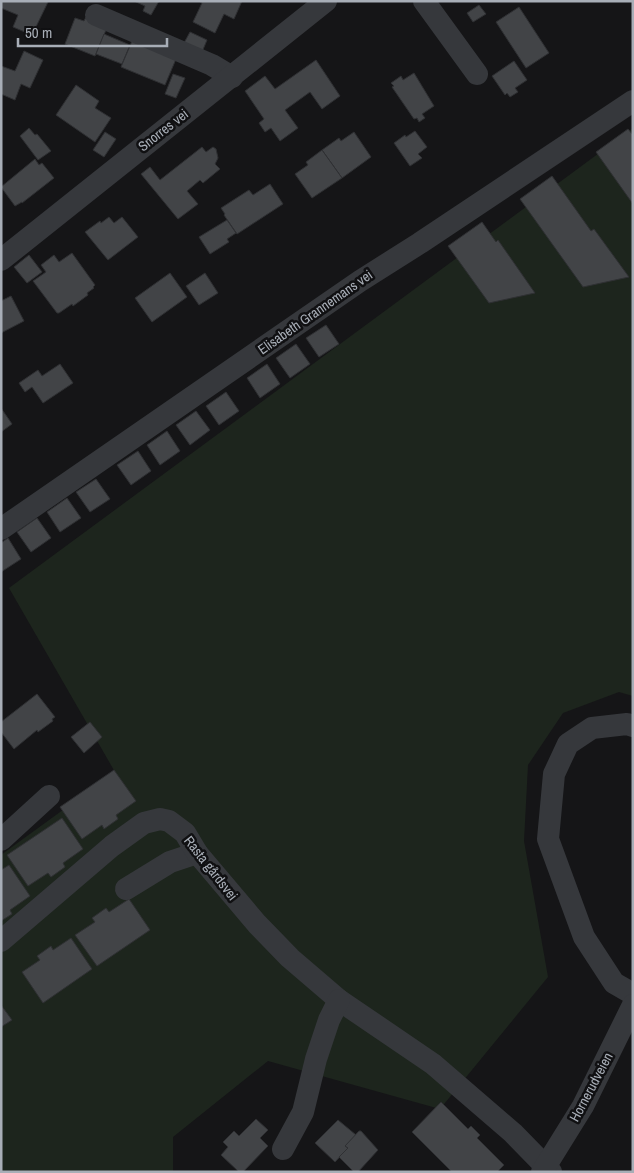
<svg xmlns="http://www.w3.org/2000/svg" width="634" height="1173" font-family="'Archivo Narrow',sans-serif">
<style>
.green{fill:#1d251d}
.building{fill:#424447;stroke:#2f3033}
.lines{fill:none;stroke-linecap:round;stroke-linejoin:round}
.minor{stroke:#36383c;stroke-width:22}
.labels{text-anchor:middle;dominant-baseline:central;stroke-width:5;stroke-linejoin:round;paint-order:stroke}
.street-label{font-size:14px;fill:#a8aeb7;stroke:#101012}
</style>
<rect width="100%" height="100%" fill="#151517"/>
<!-- green -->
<polygon class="green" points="633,128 633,696 619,692 563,713 528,765 524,841 548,977 440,1109 268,1061 173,1137 173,1172 1,1172 1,855 115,772 9,588"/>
<!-- building -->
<g class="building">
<polygon points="1,1 47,1 48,2 32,35 13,27 18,15 1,8"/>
<polygon points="134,1 159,1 151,15 143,11 145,6"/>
<polygon points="199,1 242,1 234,19 224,14 215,33 193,22 202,3"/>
<polygon points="479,5 486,14 473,22 467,13"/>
<polygon points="519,7 549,53 526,68 496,22"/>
<polygon points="86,17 106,30 95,56 65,44 75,18 84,21"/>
<polygon points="190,32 207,40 202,52 184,43"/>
<polygon points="104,34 130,45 122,64 96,54"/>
<polygon points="132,41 176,59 165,85 121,67"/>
<polygon points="24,51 43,60 30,88 21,84 15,100 1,94 1,66 15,71"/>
<polygon points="316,60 340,96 322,109 310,92 285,110 298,128 280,141 271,128 265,132 259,123 264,119 245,91 265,76 275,89"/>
<polygon points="514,61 527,80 515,88 518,92 510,97 507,93 505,95 492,76"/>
<polygon points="414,73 434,106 422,114 425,118 419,122 417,118 414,119 392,87 394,86 391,83 401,76 403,80"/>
<polygon points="173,74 185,78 176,98 165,94"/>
<polygon points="76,85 99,101 95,108 111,118 95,142 56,115"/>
<polygon points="29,128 35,135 37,134 51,151 38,160 20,136"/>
<polygon points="628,129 633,135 633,204 596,152"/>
<polygon points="415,131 427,147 418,154 422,158 410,166 394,143 405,135 406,137"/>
<polygon points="105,132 116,139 104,157 93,150"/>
<polygon points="354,132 371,157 342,178 322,150 339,138 341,141"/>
<polygon points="202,147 206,152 213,147 216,149 218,158 215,164 220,169 203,183 200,180 187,191 198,204 178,219 141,174 150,167 160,180"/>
<polygon points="322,150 342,178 312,198 295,174 308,165 306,162"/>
<polygon points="35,159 39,165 42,163 54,178 22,203 22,202 15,206 1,187"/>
<polygon points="552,176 591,231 594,229 629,277 583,287 520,199"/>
<polygon points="270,184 283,204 237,234 224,215 225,214 221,208 249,190 253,195"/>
<polygon points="109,217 114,223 122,217 138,237 108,260 85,232 100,221 101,223"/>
<polygon points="227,220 236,233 227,239 229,242 210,254 199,237"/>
<polygon points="482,222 496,242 498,240 535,293 489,303 448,246"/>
<polygon points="72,253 95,285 93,287 94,288 87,293 88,295 73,306 72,304 59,313 57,313 33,281 46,272 41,265 54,255 59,262"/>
<polygon points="29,255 42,272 27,283 14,267"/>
<polygon points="170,273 187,297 152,322 135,298"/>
<polygon points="205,273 218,293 199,305 186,286"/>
<polygon points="11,296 24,321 1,333 1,301"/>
<polygon points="326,325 339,344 319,357 306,338"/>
<polygon points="296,344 310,364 290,378 276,358"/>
<polygon points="60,364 73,383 43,403 32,387 25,392 19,383 38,370 42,376"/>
<polygon points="267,364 280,384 260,398 247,378"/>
<polygon points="226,392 239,411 219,425 206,406"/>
<polygon points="1,408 12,424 1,432"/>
<polygon points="196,411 210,430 190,445 176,425"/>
<polygon points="167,431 180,451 160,465 147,445"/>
<polygon points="138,451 151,471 131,485 117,465"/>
<polygon points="96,479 110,499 90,512 76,492"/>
<polygon points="67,498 81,518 60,532 47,512"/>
<polygon points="37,518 51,538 31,552 17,532"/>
<polygon points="8,538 21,559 1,572 1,543"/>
<polygon points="37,694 55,717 52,719 53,721 38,732 37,730 14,749 1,732 1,722"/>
<polygon points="90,722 102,737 84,753 71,737"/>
<polygon points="114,770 136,801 116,815 118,819 104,829 102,825 82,839 60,807"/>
<polygon points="62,818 83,849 63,863 65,867 51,877 48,873 28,886 7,855"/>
<polygon points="9,865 30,896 10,910 12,914 1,921 1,870"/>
<polygon points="129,899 150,930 97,966 75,935 95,922 92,918 106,908 109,912"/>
<polygon points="71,938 92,969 43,1003 22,972 40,960 37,956 51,946 53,950"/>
<polygon points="1,1005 12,1020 1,1027"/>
<polygon points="441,1102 468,1129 471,1126 480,1135 477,1138 504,1165 497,1172 452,1172 412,1132"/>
<polygon points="256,1119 268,1130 260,1138 268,1146 243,1172 239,1172 221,1155 228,1147 223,1142 234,1131 239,1136"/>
<polygon points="338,1120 356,1135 345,1146 348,1148 335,1162 315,1143"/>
<polygon points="359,1131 361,1131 378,1150 358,1172 354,1172 339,1157 348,1148 345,1146"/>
</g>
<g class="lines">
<!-- minor -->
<g class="minor">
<polyline points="424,1 477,74"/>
<polyline points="96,15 212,65 232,77"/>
<polyline points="1,260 326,1"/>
<polyline points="1,529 360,281 420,243 633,101"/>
<polyline points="633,726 627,724 592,728 568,744 554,774 548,839 584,937 614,983 633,994"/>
<polyline points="1,840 49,796"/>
<polyline points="126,889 170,862 197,853"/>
<polyline points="1,941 112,846 144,823 160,819 169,821 185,833 197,853 257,924 290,958 339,1000 433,1064 513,1133 551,1172"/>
<polyline points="283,1149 303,1112 316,1059 329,1020 339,1000"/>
<polyline points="542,1172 583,1106 633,1005"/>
</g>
</g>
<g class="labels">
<!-- street labels -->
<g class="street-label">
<text transform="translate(163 130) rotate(-38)">Snorres vei</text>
<text transform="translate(315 312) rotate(-35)">Elisabeth Grannemans vei</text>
<text transform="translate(211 868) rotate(52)">Rasta gårdsvei</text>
<text transform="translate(591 1087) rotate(-62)">Hornerudveien</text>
</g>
</g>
<!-- border -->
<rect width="634" height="1173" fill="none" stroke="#a8aeb7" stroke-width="5"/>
<!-- scale -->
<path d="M18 38v8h149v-8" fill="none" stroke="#a8aeb7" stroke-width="2.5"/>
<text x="25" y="38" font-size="15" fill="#a8aeb7" stroke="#101012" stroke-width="4" paint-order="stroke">50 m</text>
</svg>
